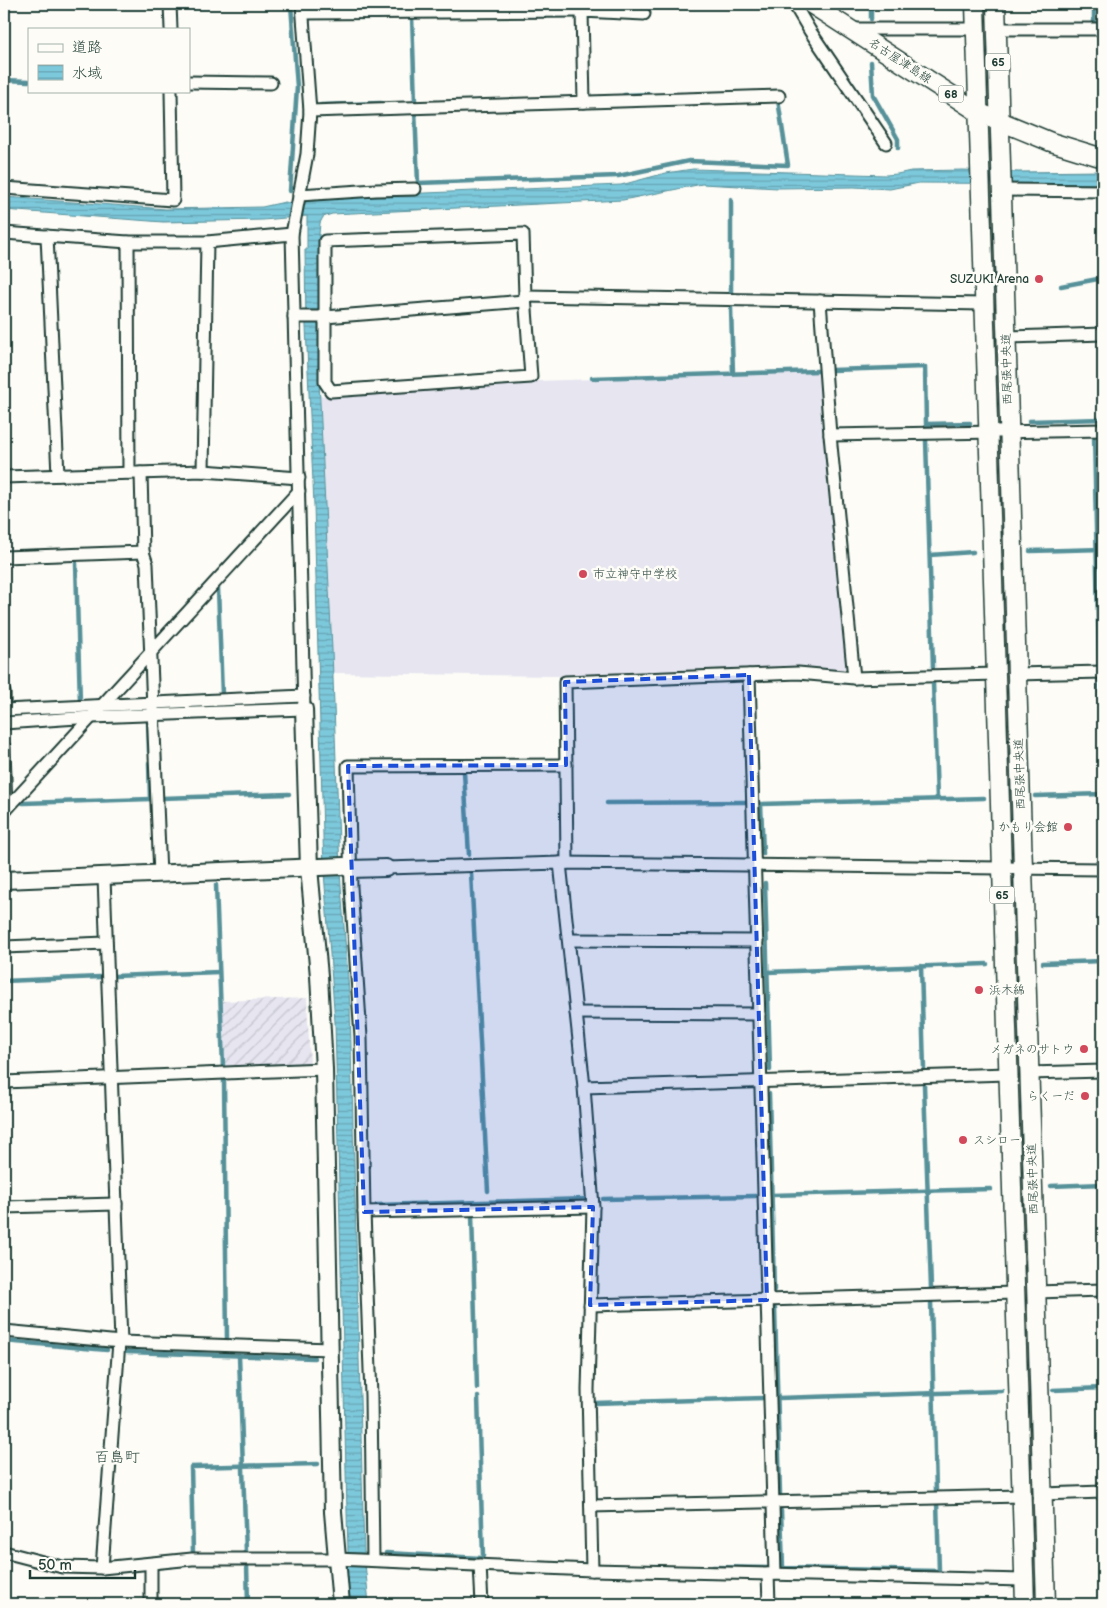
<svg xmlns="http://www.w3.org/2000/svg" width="1107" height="1608" font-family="'Balsamiq Sans','Klee One',sans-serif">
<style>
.built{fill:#e6e5f0}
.industrial{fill:url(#industrial-furrows)}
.water{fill:url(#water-rules);stroke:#579199}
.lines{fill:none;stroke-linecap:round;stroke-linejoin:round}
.stream{stroke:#579199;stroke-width:4.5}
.street-casing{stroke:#1f3d34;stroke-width:15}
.secondary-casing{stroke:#1f3d34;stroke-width:20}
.primary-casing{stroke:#1f3d34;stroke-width:21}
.street{stroke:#fdfcf7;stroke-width:11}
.secondary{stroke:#fdfcf7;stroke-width:16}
.primary{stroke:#fdfcf7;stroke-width:18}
.marked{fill:#1d4ed8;fill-opacity:0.2;stroke:#1d4ed8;stroke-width:4;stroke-dasharray:10 6;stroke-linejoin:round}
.poi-dot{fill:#d1495b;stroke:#fdfcf7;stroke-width:2}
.labels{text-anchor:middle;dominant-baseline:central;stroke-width:5;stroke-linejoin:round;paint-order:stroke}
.shield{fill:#fdfcf7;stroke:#62766e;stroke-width:1}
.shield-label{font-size:11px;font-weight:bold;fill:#1f3d34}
.street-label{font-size:12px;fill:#1f3d34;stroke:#fdfcf7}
.poi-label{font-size:12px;fill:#1f3d34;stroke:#fdfcf7;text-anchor:end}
.quarter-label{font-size:15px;fill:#1f3d34;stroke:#fdfcf7}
</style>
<defs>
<pattern id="industrial-furrows" width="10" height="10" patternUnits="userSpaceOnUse" patternTransform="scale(1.25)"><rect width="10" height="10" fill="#e6e5f0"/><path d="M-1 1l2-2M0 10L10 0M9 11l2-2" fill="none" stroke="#c5c5ce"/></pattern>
<pattern id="water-rules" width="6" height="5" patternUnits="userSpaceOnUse" patternTransform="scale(1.25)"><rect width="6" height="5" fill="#7dc9dc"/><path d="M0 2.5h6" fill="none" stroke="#66a4b3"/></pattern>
</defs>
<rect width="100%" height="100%" fill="#fdfcf7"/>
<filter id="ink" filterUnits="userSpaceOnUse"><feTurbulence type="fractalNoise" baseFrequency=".02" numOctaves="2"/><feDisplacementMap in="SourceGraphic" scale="10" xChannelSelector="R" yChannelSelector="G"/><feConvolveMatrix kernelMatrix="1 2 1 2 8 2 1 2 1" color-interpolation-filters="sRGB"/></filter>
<g filter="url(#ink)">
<!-- built -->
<polygon class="built" points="821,372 846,667 840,672 799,667 559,676 333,673 320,396 536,381"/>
<!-- industrial -->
<polygon class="industrial" points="307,998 310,1065 224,1069 222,1001"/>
<!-- water -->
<polygon class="water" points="693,169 886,175 897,174 911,171 963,170 1019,172 1103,171 1103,184 919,183 890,189 854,187 778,188 702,184 623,200 332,214 323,217 320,223 319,234 319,381 332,650 340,872 350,1006 364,1553 369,1604 350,1604 346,1565 348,1553 335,1022 324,872 314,505 306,326 305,250 307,250 307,216 263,220 163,222 4,210 4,197 166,209 262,207 285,202 294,204 310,201 377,195 621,185 666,173"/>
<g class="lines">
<!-- stream -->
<g class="stream">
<polyline points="389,4 389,7 577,5"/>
<polyline points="871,4 871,19"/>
<polyline points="412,16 415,102"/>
<polyline points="1094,21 1094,4"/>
<polyline points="871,62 873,95 898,139 898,148"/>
<polyline points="4,80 29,81"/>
<polyline points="624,95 650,94"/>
<polyline points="321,105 381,103"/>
<polyline points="415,109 418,183 618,176 689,161 788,165 778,100"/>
<polyline points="290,191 297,87 291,4"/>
<polyline points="1061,286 1103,278"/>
<polyline points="731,293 731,199"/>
<polyline points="731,308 733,373"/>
<polyline points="832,370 925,367 926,424 970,423"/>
<polyline points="592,378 818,371"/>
<polyline points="1029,421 1103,419"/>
<polyline points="1094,433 1099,665"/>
<polyline points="926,440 933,667"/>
<polyline points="1030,551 1103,549"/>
<polyline points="930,555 973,552"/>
<polyline points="76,563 80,702"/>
<polyline points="218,588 222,695"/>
<polyline points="1099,679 1103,794"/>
<polyline points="933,683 937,799"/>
<polyline points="140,709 294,704"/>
<polyline points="4,716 50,713"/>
<polyline points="148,722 149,752"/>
<polyline points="149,763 150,799"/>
<polyline points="464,772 469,855"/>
<polyline points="1035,796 1103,794"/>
<polyline points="162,798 289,794"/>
<polyline points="23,803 151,799"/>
<polyline points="607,803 746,802"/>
<polyline points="763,854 761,804 984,798"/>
<polyline points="471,873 488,1191"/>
<polyline points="765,883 770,1070"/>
<polyline points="216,885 223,1067"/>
<polyline points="1043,963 1103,961"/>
<polyline points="921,966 924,1069"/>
<polyline points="767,972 987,964"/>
<polyline points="114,976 219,972"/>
<polyline points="4,981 100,977"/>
<polyline points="224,1081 227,1340"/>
<polyline points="924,1085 931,1288"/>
<polyline points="769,1094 774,1290"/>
<polyline points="1051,1186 1103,1184"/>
<polyline points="772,1195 991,1189"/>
<polyline points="603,1199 755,1196"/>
<polyline points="377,1205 586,1199"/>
<polyline points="472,1214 477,1388"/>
<polyline points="931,1301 936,1491"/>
<polyline points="775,1309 780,1494"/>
<polyline points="4,1341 107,1350"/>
<polyline points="127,1352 314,1358"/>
<polyline points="239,1356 246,1552"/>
<polyline points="1053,1390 1103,1388"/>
<polyline points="778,1398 1002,1391"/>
<polyline points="594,1403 764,1398"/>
<polyline points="781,1511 783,1568 939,1571 937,1501"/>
<polyline points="193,1553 191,1467 318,1464"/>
<polyline points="386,1553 481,1558 483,1556 478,1397"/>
<polyline points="247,1565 248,1604"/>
<polyline points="713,1567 768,1568"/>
</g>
<defs>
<g id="street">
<polyline points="170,4 171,29"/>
<polyline points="794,4 810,31 886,143"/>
<polyline points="303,13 582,11 584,4"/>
<polyline points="852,29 976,29"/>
<polyline points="997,29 1103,29"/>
<polyline points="189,82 271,83"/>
<polyline points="584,102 582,11 644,14"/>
<polyline points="310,111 779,96"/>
<polyline points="4,188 173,200 171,91"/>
<polyline points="1002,190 1103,191"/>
<polyline points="299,195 376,190 415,189"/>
<polyline points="4,233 128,242 207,242 292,234"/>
<polygon points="523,234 525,296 531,377 331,391 325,382 325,241"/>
<polyline points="47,236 58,475"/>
<polyline points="128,242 129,473"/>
<polyline points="525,296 983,304"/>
<polyline points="820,301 830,435 854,678"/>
<polyline points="294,317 325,317 525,301"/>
<polyline points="1007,337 1103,334"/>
<polyline points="830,435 1103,430"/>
<polyline points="203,471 207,242"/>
<polyline points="4,477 203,471 299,478"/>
<polyline points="143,552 147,564 160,875"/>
<polyline points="4,557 143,552 141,473"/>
<polyline points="1016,674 1103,672"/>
<polyline points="749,675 775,1574"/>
<polyline points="4,692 4,710"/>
<polyline points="4,710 304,696"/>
<polyline points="4,723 92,717 304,709 292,234 307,154 310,111 302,4"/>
<polyline points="4,747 6,810"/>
<polyline points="4,812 299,491"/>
<polyline points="560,863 584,1087 593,1207 588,1390 592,1570"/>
<polyline points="567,863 565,682 798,673 854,678 996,674"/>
<polyline points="386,868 560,863 1103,869"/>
<polyline points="104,877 121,1342"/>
<polyline points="569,940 757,941"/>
<polyline points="4,947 106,943"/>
<polyline points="576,1013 759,1014"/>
<polyline points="1029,1073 1103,1071"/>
<polyline points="4,1082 324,1069"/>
<polyline points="584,1087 1008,1074"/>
<polyline points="4,1207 116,1204"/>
<polyline points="364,1212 593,1207"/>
<polyline points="1036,1292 1103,1290"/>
<polyline points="590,1305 1015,1293"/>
<polyline points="4,1331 121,1342 330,1349"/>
<polyline points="1042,1494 1103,1492"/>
<polyline points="591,1506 1021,1496"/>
<polyline points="4,1552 62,1567 102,1568 192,1559 336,1559 592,1570 1024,1580"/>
<polyline points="373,1560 371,1396 364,1212 361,1037 351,887 348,766 566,765"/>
<polyline points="151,1564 151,1604"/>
<polyline points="480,1565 482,1604"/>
<polyline points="102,1568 119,1342"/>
<polyline points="768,1574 769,1604"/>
</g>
<g id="secondary">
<polyline points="304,709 309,868 319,976 324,1069 333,1512 341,1604"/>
<polyline points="4,880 344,866 350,869 386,868"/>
</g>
<g id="primary">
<polyline points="811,4 978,112 1051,142 1103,158"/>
<polyline points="975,4 1025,1604"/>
<polyline points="996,4 1046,1604"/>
</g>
</defs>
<!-- street casing -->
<use href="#street" class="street-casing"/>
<!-- secondary casing -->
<use href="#secondary" class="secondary-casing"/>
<!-- primary casing -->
<use href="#primary" class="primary-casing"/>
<!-- street -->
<use href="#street" class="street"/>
<!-- secondary -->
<use href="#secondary" class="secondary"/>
<!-- primary -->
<use href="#primary" class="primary"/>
</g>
</g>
<!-- marked area -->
<path class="marked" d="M749 675 767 1300 590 1305 593 1207 364 1212 348 766 566 765 565 682Z"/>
<!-- markers -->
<g class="poi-dot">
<circle cx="1039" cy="279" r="5"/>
<circle cx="583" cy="574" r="5"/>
<circle cx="1068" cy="827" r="5"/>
<circle cx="979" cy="990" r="5"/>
<circle cx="1084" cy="1049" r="5"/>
<circle cx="1085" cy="1096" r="5"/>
<circle cx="963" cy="1140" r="5"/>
</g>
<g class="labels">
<!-- shield labels -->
<g class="shield">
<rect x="985.5" y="53.5" width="25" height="17" rx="4"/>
<rect x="938.5" y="85.5" width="25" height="17" rx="4"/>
<rect x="989.5" y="886.5" width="25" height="17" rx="4"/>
</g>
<g class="shield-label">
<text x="998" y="62">65</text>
<text x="951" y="94">68</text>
<text x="1002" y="895">65</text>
</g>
<!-- street labels -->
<g class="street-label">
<text transform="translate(900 61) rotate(33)">名古屋津島線</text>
<text transform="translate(1007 369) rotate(-91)">西尾張中央道</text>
<text transform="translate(1020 774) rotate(-92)">西尾張中央道</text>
<text transform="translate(1033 1179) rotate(-92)">西尾張中央道</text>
</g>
<!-- poi labels -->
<g class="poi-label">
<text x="1029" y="279">SUZUKI Arena</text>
<text x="593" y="574" text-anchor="start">市立神守中学校</text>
<text x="1058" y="827">かもり会館</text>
<text x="989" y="990" text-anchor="start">浜木綿</text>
<text x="1074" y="1049">メガネのサトウ</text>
<text x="1075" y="1096">らくーだ</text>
<text x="973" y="1140" text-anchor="start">スシロー</text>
</g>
<!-- quarter labels -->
<g class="quarter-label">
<text x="117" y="1457">百島町</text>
</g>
</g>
<!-- margin -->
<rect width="1107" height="1608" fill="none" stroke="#fdfcf7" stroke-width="20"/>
<rect x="10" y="10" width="1087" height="1588" fill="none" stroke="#1f3d34" stroke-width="2" filter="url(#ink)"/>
<!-- legend -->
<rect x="28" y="28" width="162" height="65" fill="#fdfcf7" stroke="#a4b0a9"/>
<rect x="38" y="44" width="25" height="8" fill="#fdfcf7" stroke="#a4b0a9"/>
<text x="72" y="52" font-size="15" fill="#1f3d34">道路</text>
<rect x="38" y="65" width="25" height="15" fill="url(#water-rules)" stroke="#a4b0a9"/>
<text x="72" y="78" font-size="15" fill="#1f3d34">水域</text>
<!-- scale -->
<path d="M30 1570v8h105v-8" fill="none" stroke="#1f3d34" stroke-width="2.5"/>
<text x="38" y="1570" font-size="15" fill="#1f3d34" stroke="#fdfcf7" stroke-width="4" paint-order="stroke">50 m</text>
</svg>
